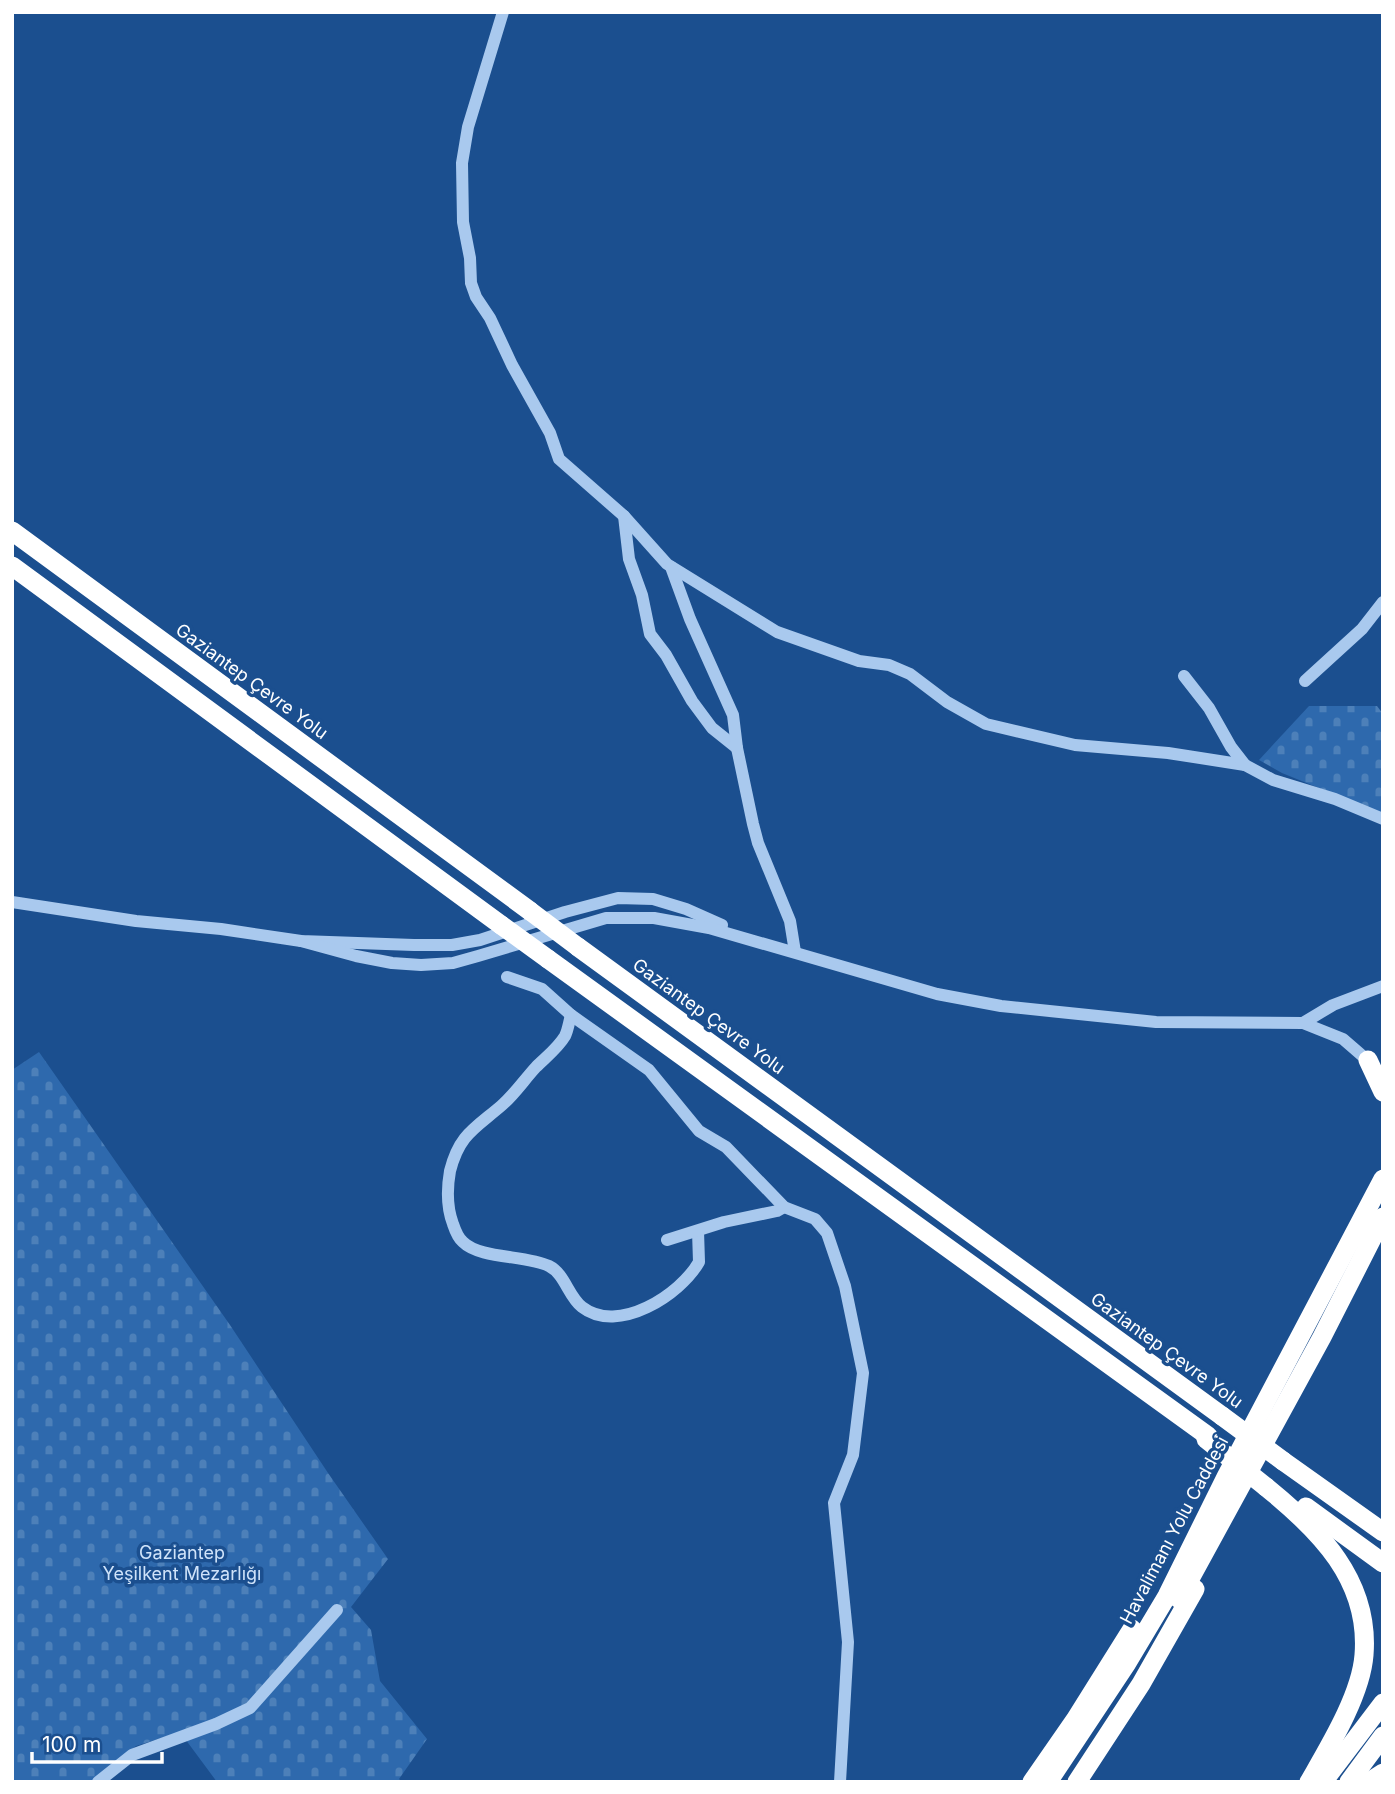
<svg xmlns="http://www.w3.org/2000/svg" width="1395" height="1794" font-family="Inter,sans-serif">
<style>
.cemetery{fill:url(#cemetery-stones)}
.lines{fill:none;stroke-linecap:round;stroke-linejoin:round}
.minor{stroke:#a9c9ee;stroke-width:12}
.highway{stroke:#fff;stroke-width:19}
.highway-bridge{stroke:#fff;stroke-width:19}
.labels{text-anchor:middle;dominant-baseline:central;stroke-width:7;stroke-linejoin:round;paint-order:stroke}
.street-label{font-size:18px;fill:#fff;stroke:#1b4f8f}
.park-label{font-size:18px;fill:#cfe3fa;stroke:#1b4f8f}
</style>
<defs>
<pattern id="cemetery-stones" width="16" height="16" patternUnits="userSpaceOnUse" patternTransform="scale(1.75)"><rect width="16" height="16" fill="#2e69ad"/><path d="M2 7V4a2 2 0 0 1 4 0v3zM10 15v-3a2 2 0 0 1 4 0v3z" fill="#4d80b9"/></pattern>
</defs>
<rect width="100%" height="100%" fill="#1b4f8f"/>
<!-- cemetery -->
<g class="cemetery">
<polygon points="1309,706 1377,706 1383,714 1383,814 1282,773 1259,760"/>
<polygon points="39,1052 230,1325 328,1473 388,1559 351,1607 371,1630 380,1681 427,1739 399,1779 402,1782 217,1782 180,1732 136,1746 91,1782 12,1782 12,1070"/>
</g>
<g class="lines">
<!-- minor -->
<g class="minor">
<polyline points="503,12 468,127 462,163 463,222 470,258 471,283 476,297 490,318 512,365 550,433 559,459 624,516 667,564 777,632 859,661 889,665 910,674 947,702 986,724 1075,745 1168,753 1245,765 1273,780 1335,799 1383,819"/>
<polyline points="624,516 629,559 642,595 650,634 666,655 692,701 712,728 737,748"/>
<polyline points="671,567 690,619 733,715 737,748 753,824 758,843 790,921 795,952"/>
<polyline points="1184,676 1209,708 1231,747 1245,765"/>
<polyline points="1305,681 1362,629 1383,602"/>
<polyline points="12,902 136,921 221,929 301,941 414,945 452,945 480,940 565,912 618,898 653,899 686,909 722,925"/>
<polyline points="301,941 356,956 392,963 421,965 453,963 478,956 606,918 654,918 709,928 937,994 1001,1006 1156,1022 1303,1023 1343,1039 1373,1065"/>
<polyline points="507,977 542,989 571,1015 649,1070 699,1131 726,1147 784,1207 815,1219 827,1233 845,1286 863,1373 853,1455 834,1503 848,1642 840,1782"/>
<path d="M571 1015C569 1022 568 1030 565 1036 558 1048 546 1057 536 1067 524 1080 514 1095 501 1106 474 1129 459 1135 450 1171 447 1188 447 1208 453 1224 455 1230 458 1238 463 1242 480 1259 526 1255 549 1266 565 1274 568 1296 582 1307 618 1335 680 1295 699 1262L698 1231"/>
<polyline points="1303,1023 1333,1005 1383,986"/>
<polyline points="667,1240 724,1222 777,1211 784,1207"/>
<polyline points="98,1782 132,1755 216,1724 250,1708 337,1610"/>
</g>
<!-- highway -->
<g class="highway">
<polyline points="12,531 530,911"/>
<polyline points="12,566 501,925"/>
<polyline points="578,947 1222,1416"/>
<polyline points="548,959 1208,1436"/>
<polyline points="1368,1060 1383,1092"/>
<polyline points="1283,1461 1383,1532"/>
<path d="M1266 1487C1319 1530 1370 1580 1364 1655 1361 1695 1329 1747 1309 1782"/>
<polyline points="1306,1507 1383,1563"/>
<polyline points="1179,1599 1322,1337 1383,1217"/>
<polyline points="1032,1782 1075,1720 1132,1629"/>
<polyline points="1048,1782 1127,1663 1167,1596 1226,1477 1383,1179"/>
<polyline points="1077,1782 1141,1684 1195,1589"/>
<polyline points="1323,1782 1383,1703"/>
<polyline points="1349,1782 1383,1736"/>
<polyline points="1369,1782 1383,1773"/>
</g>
<!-- highway-bridge -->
<g class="highway-bridge">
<polyline points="530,911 578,947"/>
<polyline points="501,925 548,959"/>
<polyline points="1222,1416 1283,1461"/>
<polyline points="1206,1439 1266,1487"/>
</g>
</g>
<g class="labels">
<!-- street labels -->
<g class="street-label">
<text transform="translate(252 681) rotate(36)">Gaziantep Çevre Yolu</text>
<text transform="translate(709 1016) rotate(36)">Gaziantep Çevre Yolu</text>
<text transform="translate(1167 1350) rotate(36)">Gaziantep Çevre Yolu</text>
<text transform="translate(1174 1530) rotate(-62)">Havalimanı Yolu Caddesi</text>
</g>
<!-- park labels -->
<g class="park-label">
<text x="182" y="1552">Gaziantep<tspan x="182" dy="21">Yeşilkent Mezarlığı</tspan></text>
</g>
</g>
<!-- border -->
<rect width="1395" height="1794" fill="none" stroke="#ffffff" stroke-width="28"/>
<!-- scale -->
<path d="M32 1752v10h130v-10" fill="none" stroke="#ffffff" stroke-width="3.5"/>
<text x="42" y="1752" font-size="21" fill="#ffffff" stroke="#1b4f8f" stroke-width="5" paint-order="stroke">100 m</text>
</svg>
